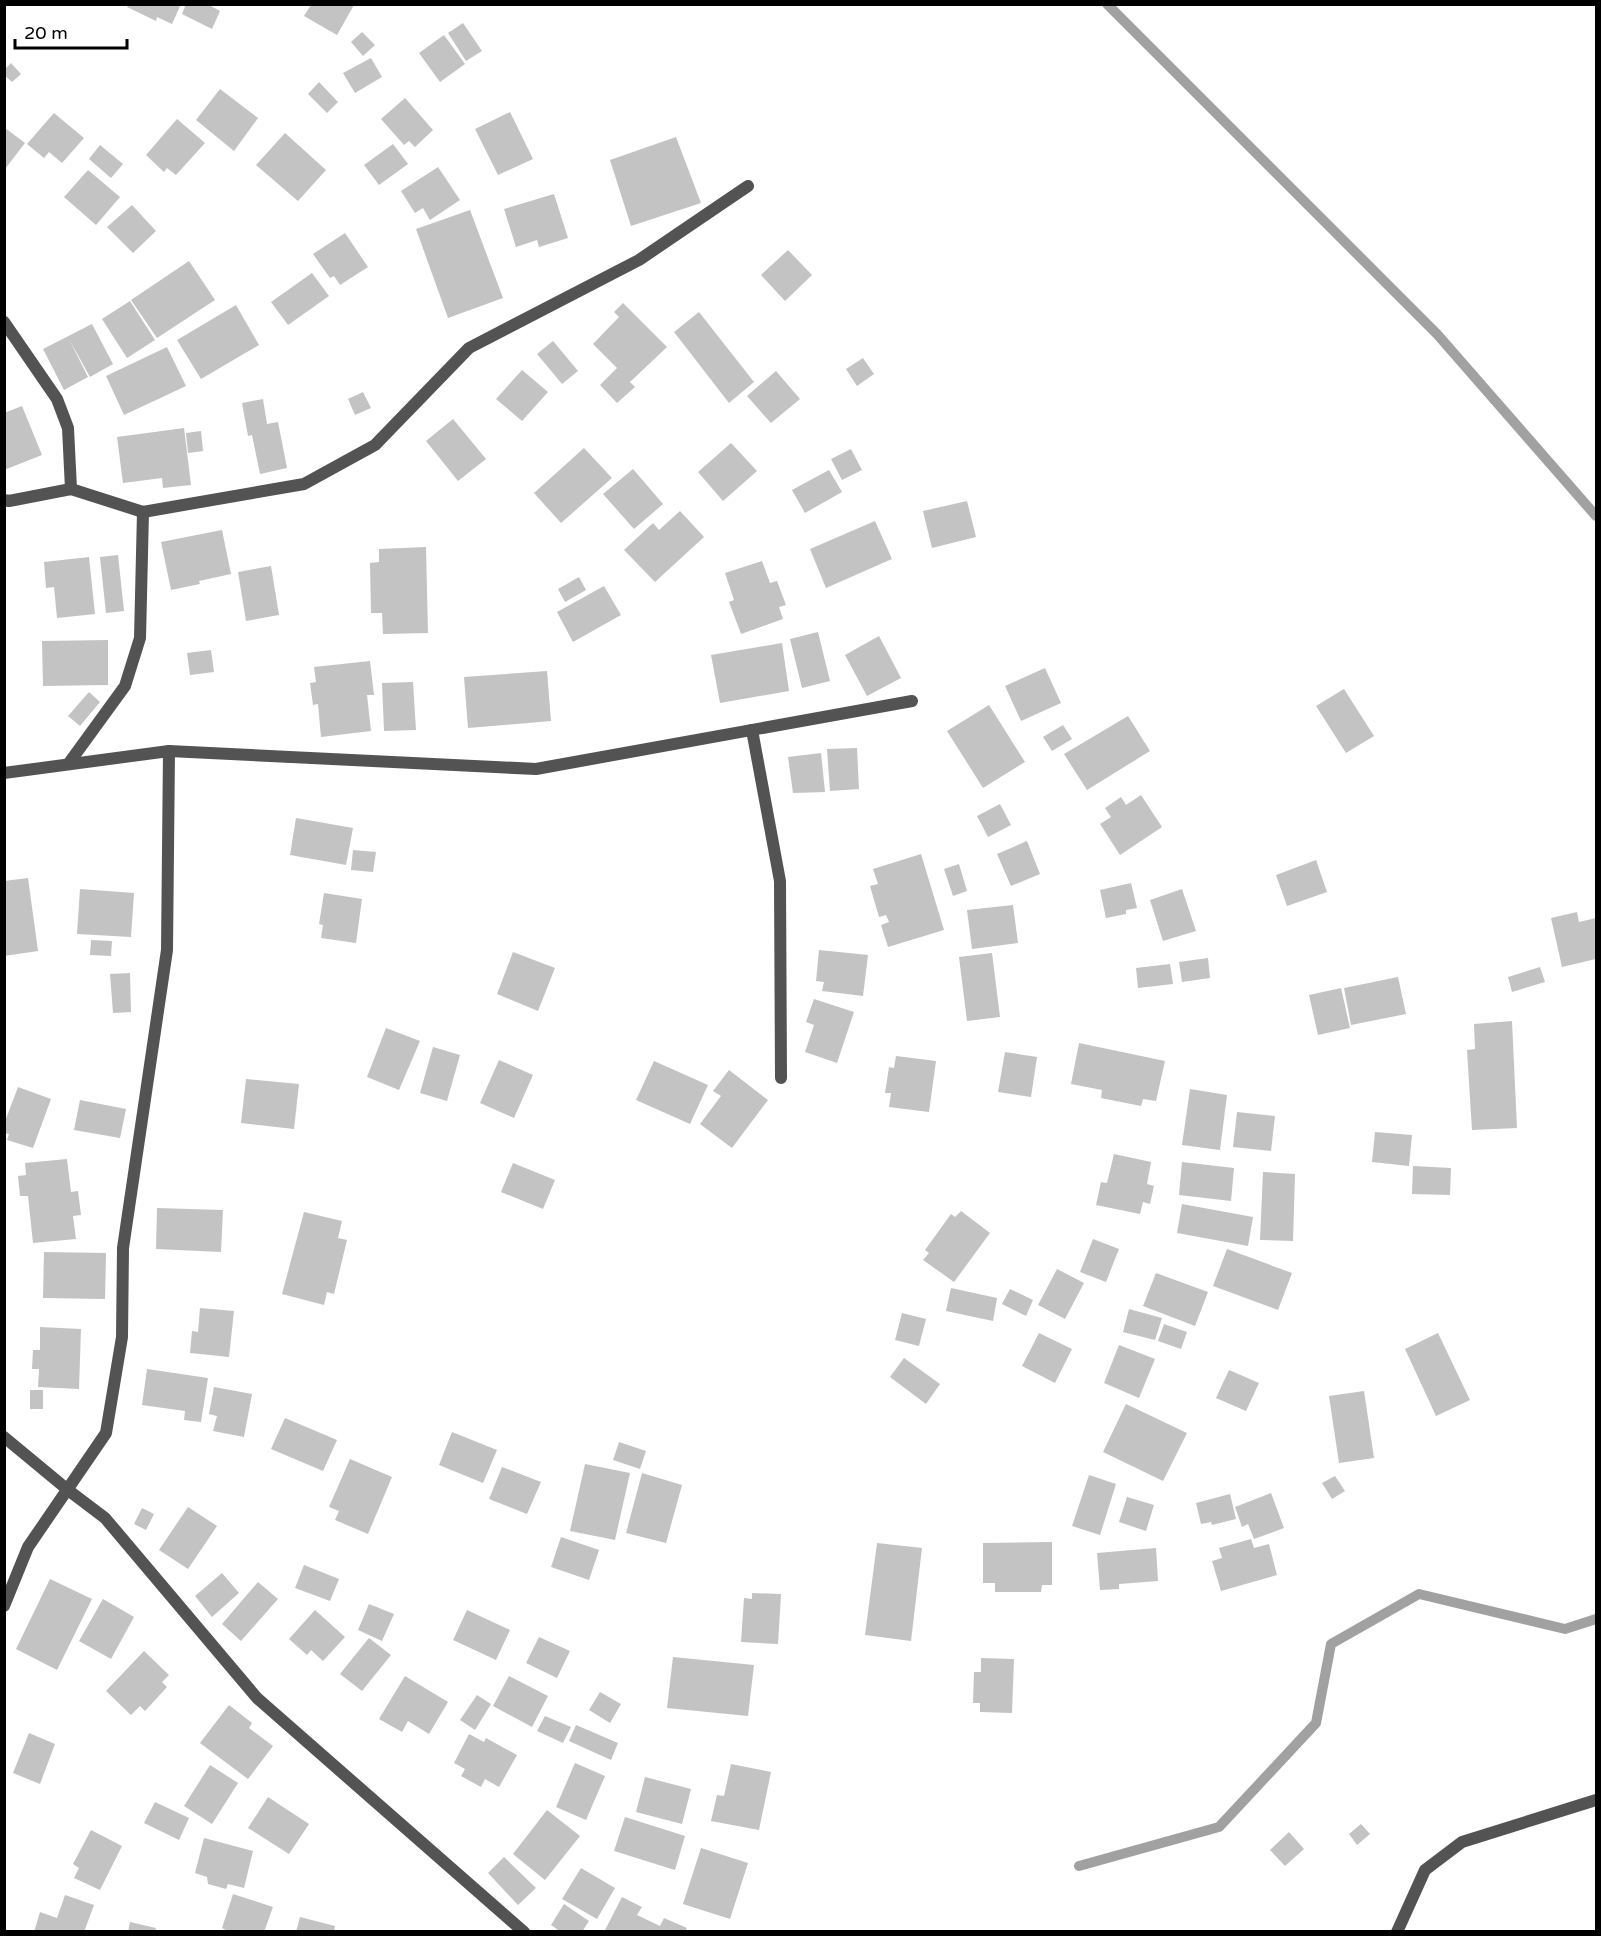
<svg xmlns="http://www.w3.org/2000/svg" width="1601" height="1936" font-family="'Varela Round',sans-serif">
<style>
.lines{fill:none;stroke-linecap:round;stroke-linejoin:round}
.stream{stroke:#a1a1a1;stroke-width:10}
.building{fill:#c3c3c3}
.minor{stroke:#535353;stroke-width:12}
</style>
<rect width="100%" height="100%" fill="#fff"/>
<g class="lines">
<!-- stream -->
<g class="stream">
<polyline points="1107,4 1437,334 1596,516"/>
<polyline points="1079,1866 1219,1827 1316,1723 1331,1644 1419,1594 1565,1629 1596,1619"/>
</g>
</g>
<!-- building -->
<g class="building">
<polygon points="129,4 181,4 172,24 157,17 156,21 127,7"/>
<polygon points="186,4 207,4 220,11 212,29 182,14"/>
<polygon points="311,5 354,5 337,35 304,16"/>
<polygon points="463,23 482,51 466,61 448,33"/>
<polygon points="362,32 375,45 363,56 351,42"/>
<polygon points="444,35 465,64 440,82 419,53"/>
<polygon points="371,58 382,77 355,93 343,73"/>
<polygon points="11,63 21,74 12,82 4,75 4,70"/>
<polygon points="319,82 338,102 327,113 308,94"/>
<polygon points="220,89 258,118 234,151 196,120"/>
<polygon points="405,98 433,130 415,147 409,141 404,145 381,119"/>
<polygon points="510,112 533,159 498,175 475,129"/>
<polygon points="54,113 84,138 62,163 49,152 44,158 27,144"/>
<polygon points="177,119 205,143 176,175 167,168 164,172 146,155"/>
<polygon points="5,128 25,143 5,169"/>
<polygon points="285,133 326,170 298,201 256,165"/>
<polygon points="676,137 701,203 631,226 610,160"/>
<polygon points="393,144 408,164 379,185 364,165"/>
<polygon points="100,145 123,164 111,178 89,159"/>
<polygon points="438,167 460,200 430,220 423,208 415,213 401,191"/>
<polygon points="88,170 120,197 96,225 64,197"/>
<polygon points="554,194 568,238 539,247 537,240 516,247 504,209"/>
<polygon points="132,205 156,231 133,253 107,227"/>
<polygon points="470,210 503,298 448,318 416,229"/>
<polygon points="345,233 368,267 340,285 334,276 330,278 313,254"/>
<polygon points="788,250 812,275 785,301 761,275"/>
<polygon points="189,261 215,300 157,338 131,300"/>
<polygon points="312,273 329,296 288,325 271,302"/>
<polygon points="130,301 155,340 127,358 102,319"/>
<polygon points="623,303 667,347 630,382 635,387 617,403 600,385 617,368 593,344 619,317 614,312"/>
<polygon points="236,305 259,345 201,379 177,340"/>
<polygon points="699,312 754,382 729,403 674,332"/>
<polygon points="92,324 113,364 90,377 69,339 88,377 64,390 43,349"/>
<polygon points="553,341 578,371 562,384 537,354"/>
<polygon points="167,347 186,386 124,415 106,376"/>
<polygon points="863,358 874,374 857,386 846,369"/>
<polygon points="522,370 548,392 522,421 496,399"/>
<polygon points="776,371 800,399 771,423 747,396"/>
<polygon points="363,392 371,408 355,415 348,399"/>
<polygon points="263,399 267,424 278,422 287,468 260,474 252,435 248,436 242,403"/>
<polygon points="22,406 42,455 4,470 4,413"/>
<polygon points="453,419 486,459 458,481 426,441"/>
<polygon points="184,428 191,485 163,488 162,478 123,483 117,437"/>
<polygon points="201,431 203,451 188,453 186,433"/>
<polygon points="731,443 757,471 723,501 698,472"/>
<polygon points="584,448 612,478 561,523 534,493"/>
<polygon points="851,449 862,470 842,480 831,459"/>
<polygon points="633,469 663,504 634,529 603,494"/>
<polygon points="829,470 842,492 805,513 792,490"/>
<polygon points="967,501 976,537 932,548 923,511"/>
<polygon points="680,511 704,537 655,582 624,550 653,523 659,530"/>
<polygon points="875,521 892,559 826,588 810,549"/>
<polygon points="222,530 231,574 199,581 200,584 171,590 161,542"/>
<polygon points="426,547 428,633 383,634 382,613 371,613 370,563 379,562 379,549"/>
<polygon points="118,555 124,611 106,613 100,557"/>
<polygon points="89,557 95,614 57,618 54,587 46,588 44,562"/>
<polygon points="762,561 770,583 777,581 786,605 779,607 783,619 741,634 729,602 734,600 725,573"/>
<polygon points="271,566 279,615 246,621 238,572"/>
<polygon points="579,577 586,590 565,602 558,589"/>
<polygon points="604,586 621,615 573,642 557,612"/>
<polygon points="818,632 830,681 802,688 790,639"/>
<polygon points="879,636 901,678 867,696 845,655"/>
<polygon points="108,640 108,685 43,686 42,641"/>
<polygon points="782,643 789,691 720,703 711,655"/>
<polygon points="211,650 214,672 190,675 187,653"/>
<polygon points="370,661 374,695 367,695 371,731 321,737 318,704 313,705 310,683 316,682 314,667"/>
<polygon points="1045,668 1061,703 1021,721 1005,686"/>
<polygon points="547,671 551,721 468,728 464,677"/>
<polygon points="413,682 416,730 384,731 382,683"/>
<polygon points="1344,689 1374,736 1346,753 1316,706"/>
<polygon points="89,692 100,702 80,726 68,716"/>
<polygon points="989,705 1025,762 983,788 947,731"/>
<polygon points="1128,716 1150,751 1087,790 1064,754"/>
<polygon points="1063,725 1072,739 1052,751 1043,737"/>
<polygon points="857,748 859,789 830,791 827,749"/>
<polygon points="821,753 825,792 793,793 788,757"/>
<polygon points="1141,795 1162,827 1120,855 1100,824 1111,817 1105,808 1121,797 1126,805"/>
<polygon points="1000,804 1011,825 988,837 977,816"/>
<polygon points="296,818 353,828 346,865 290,855"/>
<polygon points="1027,841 1040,874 1011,886 997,854"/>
<polygon points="353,850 376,852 373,872 351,870"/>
<polygon points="921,854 944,930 888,947 881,925 889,922 886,915 879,917 870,886 878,884 873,869"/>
<polygon points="1316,860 1327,892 1287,906 1276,875"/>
<polygon points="959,864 967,891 953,896 944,869"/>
<polygon points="28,878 38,951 4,956 4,881"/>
<polygon points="1131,883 1137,908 1126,910 1126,914 1106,918 1100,890"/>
<polygon points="80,889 134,893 131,937 77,934"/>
<polygon points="1182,889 1196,931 1163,941 1150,900"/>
<polygon points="324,893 362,899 356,943 321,938 323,925 319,924"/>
<polygon points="1013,905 1018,943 972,949 967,910"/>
<polygon points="1577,912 1579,922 1596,918 1596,959 1562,967 1551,918"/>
<polygon points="91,940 112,941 111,956 90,955"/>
<polygon points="819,950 868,955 863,996 822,991 824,982 816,981"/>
<polygon points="513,952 555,968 538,1011 497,994"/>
<polygon points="992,953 1000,1017 967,1021 959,957"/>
<polygon points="1208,958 1210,978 1182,982 1179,962"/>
<polygon points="1170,964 1173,984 1138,988 1136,968"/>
<polygon points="1540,967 1545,982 1512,992 1508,977"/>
<polygon points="130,973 131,1012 113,1013 110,974"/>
<polygon points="1398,977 1406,1014 1351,1025 1344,988"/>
<polygon points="1341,988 1350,1028 1318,1035 1309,995"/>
<polygon points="814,999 854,1012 837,1063 805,1052 814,1025 806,1022"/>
<polygon points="1512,1021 1517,1128 1472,1130 1467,1050 1475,1049 1474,1024"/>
<polygon points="386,1028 420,1041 399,1090 367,1077"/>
<polygon points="1079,1043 1165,1061 1156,1101 1143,1099 1141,1106 1101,1098 1102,1090 1071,1084"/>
<polygon points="433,1047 460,1055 447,1101 420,1093"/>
<polygon points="1005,1052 1037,1057 1031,1097 998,1092"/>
<polygon points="896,1056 936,1061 929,1112 889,1107 891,1093 885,1093 889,1067 894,1068"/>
<polygon points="499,1060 533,1075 514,1118 480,1103"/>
<polygon points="654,1061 708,1085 690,1124 636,1100"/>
<polygon points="729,1070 768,1100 732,1148 700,1124 721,1096 713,1091"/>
<polygon points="246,1079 299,1084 294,1129 241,1123"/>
<polygon points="18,1087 51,1099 33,1148 7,1140 9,1134 4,1133 4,1124"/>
<polygon points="1190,1089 1227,1095 1220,1150 1182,1145"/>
<polygon points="80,1100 126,1109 120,1138 74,1130"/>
<polygon points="1237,1112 1275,1116 1271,1151 1233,1147"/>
<polygon points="1375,1132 1412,1135 1409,1166 1372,1162"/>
<polygon points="1114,1154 1151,1162 1147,1184 1154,1186 1150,1204 1143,1202 1140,1214 1096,1205 1101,1182 1107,1183"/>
<polygon points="67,1159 71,1192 78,1191 81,1215 73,1216 76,1239 33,1243 28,1196 20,1196 18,1176 26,1175 25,1163"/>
<polygon points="1182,1162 1234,1168 1231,1201 1179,1195"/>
<polygon points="513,1163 555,1180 543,1209 501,1192"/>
<polygon points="1413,1166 1451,1168 1450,1195 1412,1194"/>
<polygon points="1263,1172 1295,1174 1293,1241 1260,1240"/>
<polygon points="1182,1204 1253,1217 1248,1246 1177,1233"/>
<polygon points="157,1208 223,1210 221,1252 156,1249"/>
<polygon points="961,1211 990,1233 954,1282 923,1260 929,1253 925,1250 951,1214 955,1217"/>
<polygon points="304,1212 342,1221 338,1238 347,1240 334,1294 327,1292 324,1305 282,1294"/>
<polygon points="1093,1239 1119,1249 1106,1282 1080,1272"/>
<polygon points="1227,1249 1292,1273 1278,1310 1213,1286"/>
<polygon points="44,1252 106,1253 105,1299 43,1298"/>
<polygon points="1057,1269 1084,1283 1065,1319 1038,1305"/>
<polygon points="1156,1273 1208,1292 1195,1326 1143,1306"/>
<polygon points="951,1288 997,1298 993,1321 946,1311"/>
<polygon points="1010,1289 1033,1300 1026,1316 1002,1304"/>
<polygon points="200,1308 234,1311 229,1357 190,1353 192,1331 198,1332"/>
<polygon points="1129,1309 1162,1318 1155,1340 1123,1332"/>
<polygon points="902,1313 926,1319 919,1346 895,1340"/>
<polygon points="1164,1324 1187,1332 1181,1349 1158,1341"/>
<polygon points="40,1327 81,1329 79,1389 38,1387 39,1369 32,1369 33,1350 40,1350"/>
<polygon points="1039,1333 1072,1349 1055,1383 1022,1366"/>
<polygon points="1438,1333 1470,1400 1436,1416 1405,1349"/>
<polygon points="1119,1345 1155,1359 1139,1398 1104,1383"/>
<polygon points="904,1358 940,1384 926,1404 890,1377"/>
<polygon points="147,1369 208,1378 201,1422 184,1420 185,1411 142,1405"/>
<polygon points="1229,1370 1259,1383 1246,1411 1216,1398"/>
<polygon points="214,1387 252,1394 244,1437 213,1431 217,1416 209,1414"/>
<rect x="30" y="1390" width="13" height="19"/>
<polygon points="1364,1391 1374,1458 1339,1463 1329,1396"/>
<polygon points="1126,1404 1187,1433 1163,1481 1103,1452"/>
<polygon points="285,1418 337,1440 323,1471 271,1449"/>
<polygon points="452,1432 497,1450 483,1483 439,1465"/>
<polygon points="619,1442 646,1451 640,1469 613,1460"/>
<polygon points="350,1459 392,1477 368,1534 335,1520 339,1511 329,1507"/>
<polygon points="585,1464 630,1473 615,1540 570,1531"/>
<polygon points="502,1467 541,1482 527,1514 489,1499"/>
<polygon points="642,1473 682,1485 666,1543 626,1533"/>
<polygon points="1089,1475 1116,1484 1100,1535 1072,1526"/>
<polygon points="1335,1476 1345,1491 1332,1499 1322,1483"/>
<polygon points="1271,1493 1284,1528 1254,1539 1248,1524 1242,1527 1235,1507"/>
<polygon points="1230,1494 1236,1519 1212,1525 1211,1522 1201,1524 1196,1503"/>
<polygon points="1127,1497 1154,1505 1146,1531 1119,1522"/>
<polygon points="188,1507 217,1526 188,1569 159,1550"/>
<polygon points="142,1508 154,1514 146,1530 134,1524"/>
<polygon points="561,1537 599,1550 589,1580 551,1567"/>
<polygon points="1251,1539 1254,1548 1269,1544 1277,1575 1221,1591 1212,1561 1222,1558 1219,1548"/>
<polygon points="1052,1542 1052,1585 1042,1585 1041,1592 995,1592 995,1583 983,1583 983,1543"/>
<polygon points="877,1543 922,1548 911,1641 865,1635"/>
<polygon points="1156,1548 1158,1581 1119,1584 1119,1589 1100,1590 1097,1553"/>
<polygon points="304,1565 339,1579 330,1601 295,1588"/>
<polygon points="222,1573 239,1593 212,1617 195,1596"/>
<polygon points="50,1579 92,1599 57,1670 16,1649"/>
<polygon points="258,1582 278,1599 241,1641 222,1624"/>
<polygon points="752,1593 781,1594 778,1644 741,1642 744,1598 752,1599"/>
<polygon points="103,1599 134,1617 111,1659 79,1641"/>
<polygon points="369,1604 394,1614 382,1641 358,1630"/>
<polygon points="315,1610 345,1637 323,1661 311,1650 307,1655 289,1639"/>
<polygon points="467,1610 510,1630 496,1660 453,1640"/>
<polygon points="539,1637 570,1651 557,1678 526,1663"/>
<polygon points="369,1638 391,1655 362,1691 340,1674"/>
<polygon points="144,1651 169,1675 162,1682 167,1687 145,1711 140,1706 131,1715 106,1691"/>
<polygon points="673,1657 754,1665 748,1716 667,1708"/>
<polygon points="981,1658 1014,1659 1012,1713 980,1712 980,1703 973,1703 974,1672 981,1672"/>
<polygon points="405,1676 448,1702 429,1734 408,1721 402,1732 379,1719"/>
<polygon points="509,1676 548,1696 532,1727 493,1706"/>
<polygon points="600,1692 621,1704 610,1723 589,1710"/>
<polygon points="477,1695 491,1704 475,1730 460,1720"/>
<polygon points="229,1705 252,1723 249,1728 273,1746 248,1779 200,1743"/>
<polygon points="545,1716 571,1727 563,1743 537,1731"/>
<polygon points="576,1725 618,1743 611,1760 569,1741"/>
<polygon points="29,1733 55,1744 40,1784 13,1773"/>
<polygon points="469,1734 484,1742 486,1738 517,1755 499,1787 485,1779 481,1787 461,1776 465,1769 454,1763"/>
<polygon points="575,1763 605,1776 586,1820 556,1807"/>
<polygon points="731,1764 771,1772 759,1830 711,1821 717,1795 724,1796"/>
<polygon points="210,1765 238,1783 212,1824 184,1806"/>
<polygon points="645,1777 691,1789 682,1824 636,1812"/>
<polygon points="268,1797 309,1824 289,1854 248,1828"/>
<polygon points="155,1802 189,1818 179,1840 144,1823"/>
<polygon points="547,1810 580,1836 545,1880 513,1854"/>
<polygon points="625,1817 685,1836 675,1870 614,1851"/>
<polygon points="1361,1824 1370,1834 1357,1845 1349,1834"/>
<polygon points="91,1830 122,1846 100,1890 74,1878 79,1868 73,1864"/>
<polygon points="1289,1832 1304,1849 1285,1866 1270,1850"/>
<polygon points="204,1838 253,1851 244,1888 228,1884 226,1889 208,1884 207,1877 195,1873"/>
<polygon points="701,1848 748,1863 730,1919 683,1904"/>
<polygon points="504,1857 536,1888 518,1905 488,1873"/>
<polygon points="581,1868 615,1888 597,1919 562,1899"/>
<polygon points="233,1894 273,1907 264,1932 229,1932 222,1928"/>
<polygon points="65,1895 94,1905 84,1932 34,1932 40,1912 57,1918"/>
<polygon points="622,1897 642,1907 637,1915 660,1926 664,1918 687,1928 685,1932 604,1932"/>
<polygon points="564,1904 589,1921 582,1932 561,1932 551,1925"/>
<polygon points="300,1917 335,1926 334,1932 296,1932"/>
<polygon points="130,1922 156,1928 155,1932 128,1932"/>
</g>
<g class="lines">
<!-- minor -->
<g class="minor">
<polyline points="4,322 57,399 68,428 71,489"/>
<polyline points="4,500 9,501 71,489 143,512 304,484 375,445 469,348 639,260 748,186"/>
<polyline points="752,730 780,881 781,1078"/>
<polyline points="69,763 125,686 140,638 143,512"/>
<polyline points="4,773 169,751 536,769 912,701"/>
<polyline points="4,1437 68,1490 105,1518 257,1698 524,1932"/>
<polyline points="4,1606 28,1547 106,1433 122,1337 123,1248 167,950 169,751"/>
<polyline points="1397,1932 1425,1870 1462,1842 1596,1800"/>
</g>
</g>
<!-- border -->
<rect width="1601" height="1936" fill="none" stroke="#000000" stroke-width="12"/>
<!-- scale -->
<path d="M15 39v9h112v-9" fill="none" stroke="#000000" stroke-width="3"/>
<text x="24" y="39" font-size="18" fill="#000000" stroke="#ffffff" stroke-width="4.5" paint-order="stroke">20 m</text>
</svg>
